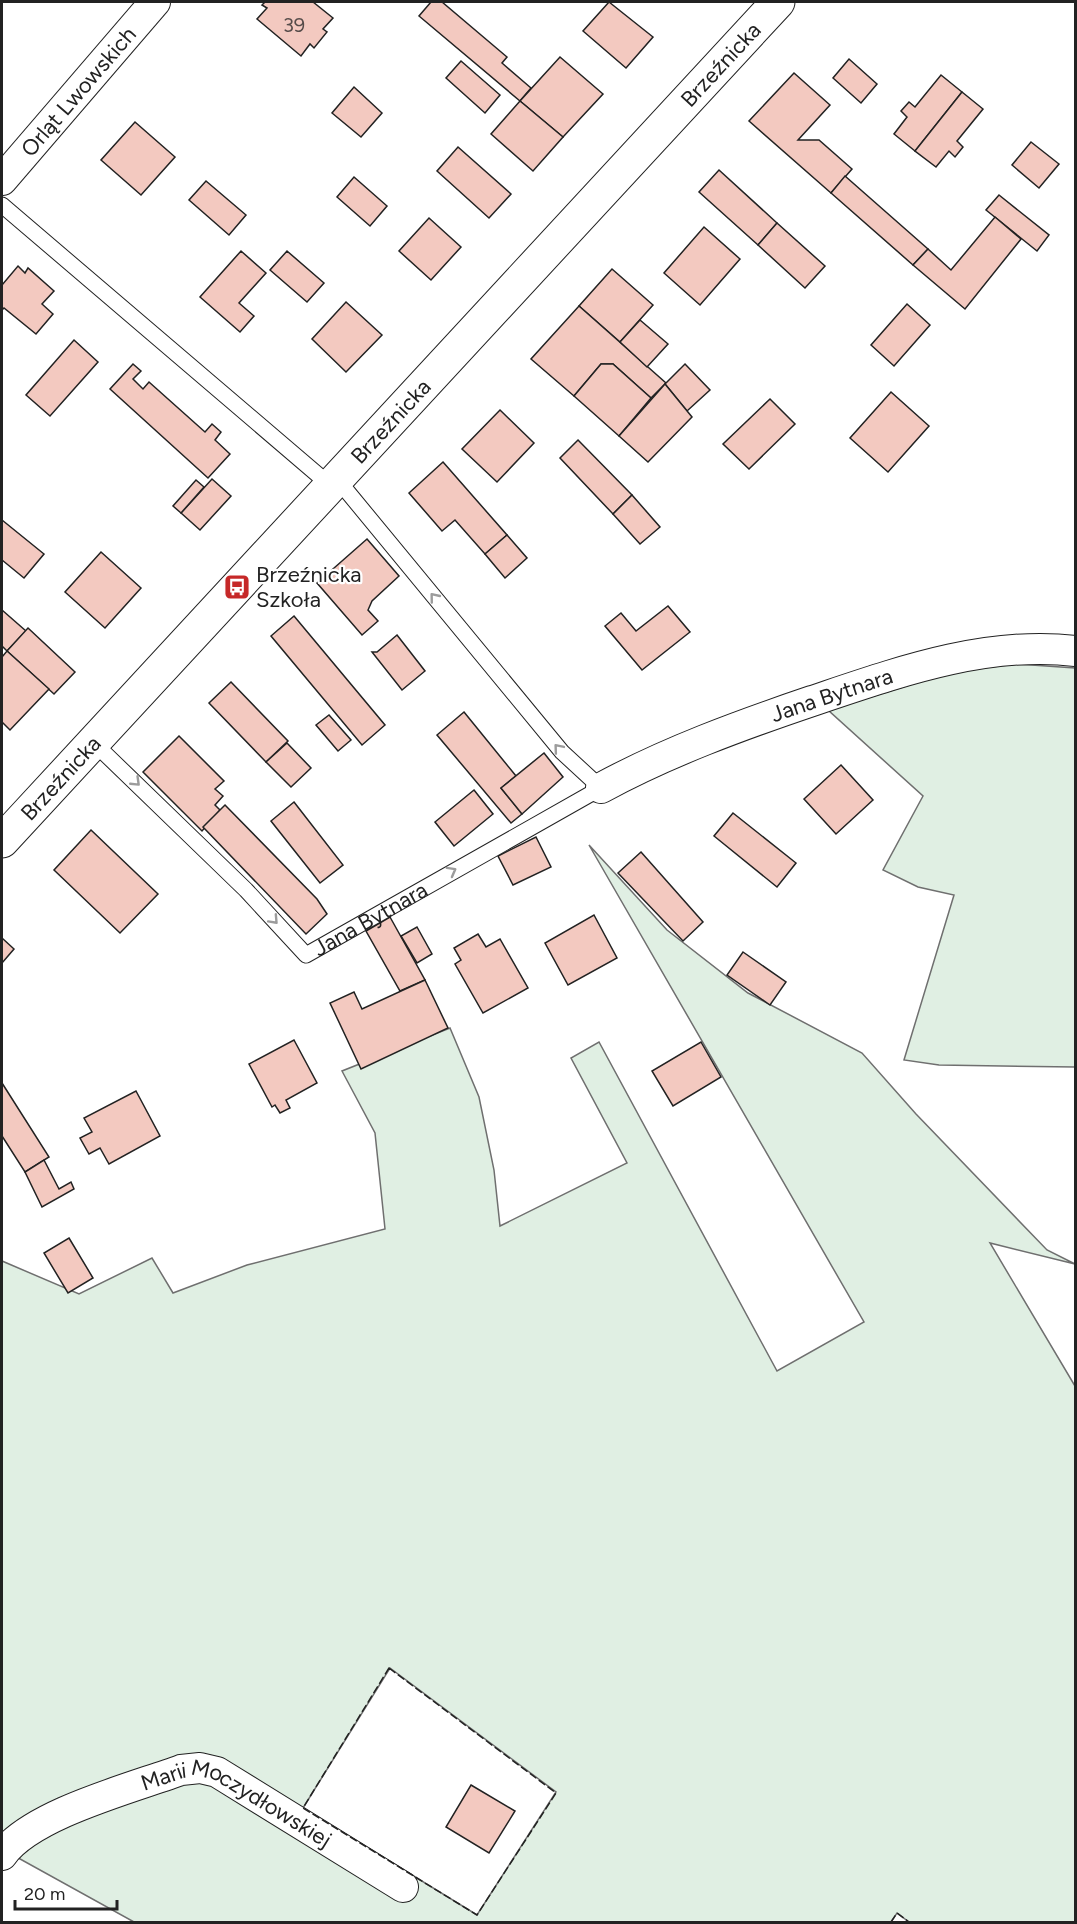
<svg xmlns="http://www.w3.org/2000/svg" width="1077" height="1924" font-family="Figtree,sans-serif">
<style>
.green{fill:#e0efe3;stroke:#6f6f6f;stroke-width:1.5;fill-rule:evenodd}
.building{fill:#f3c9c0;stroke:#222;stroke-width:1.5}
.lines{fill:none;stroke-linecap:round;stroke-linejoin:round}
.service-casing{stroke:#222;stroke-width:17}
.minor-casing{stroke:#222;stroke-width:32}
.primary-casing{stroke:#222;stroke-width:35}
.service{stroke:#fff;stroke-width:15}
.minor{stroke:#fff;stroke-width:30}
.primary{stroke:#fff;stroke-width:33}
.fence{stroke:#222;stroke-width:1.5;stroke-dasharray:8 3;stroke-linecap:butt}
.oneway{stroke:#9c9c9c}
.labels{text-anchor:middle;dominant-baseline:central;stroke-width:4.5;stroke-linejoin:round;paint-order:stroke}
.number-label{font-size:20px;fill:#564c4a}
.street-label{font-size:22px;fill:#222;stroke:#fff}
.poi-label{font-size:22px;fill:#222;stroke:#fff;text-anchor:start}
</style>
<rect width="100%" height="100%" fill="#fff"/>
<!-- green -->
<g class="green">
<polygon points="1017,664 1075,668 1075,1067 939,1065 904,1060 954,895 918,887 883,870 923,796 828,710 955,671"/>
<path d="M589 845 667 930 748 993 862 1053 916 1114 1047 1250 1075 1264 990 1243 1075 1386V1922H909L897 1913 891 1922H134L2 1849V1261L79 1294 152 1258 173 1293 247 1265 385 1229 375 1133 342 1071 450 1028 479 1097 494 1170 500 1226 627 1163 571 1058 599 1042 777 1371 864 1322ZM390 1668 556 1792 477 1915 303 1808Z"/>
</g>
<!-- building -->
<g class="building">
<polygon points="265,2 313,2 333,18 323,29 327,32 314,48 310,44 301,56 257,19 267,8 262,5"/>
<polygon points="431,2 442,2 507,57 502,63 531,88 520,101 419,16"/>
<polygon points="609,2 653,37 626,68 583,31"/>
<polygon points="560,57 603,94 563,137 520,101"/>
<polygon points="849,59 877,84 861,103 833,78"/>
<polygon points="461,61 500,95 485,113 446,78"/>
<polygon points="794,73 830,105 798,140 819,140 852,169 831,193 749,121"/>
<polygon points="941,75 962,92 915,151 894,134 907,117 901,111 909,102 915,107"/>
<polygon points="354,87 382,113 361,137 332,113"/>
<polygon points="962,92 983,109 957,141 963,147 955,157 949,151 936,167 915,151"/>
<polygon points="520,101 563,137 533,171 491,134"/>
<polygon points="135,122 175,157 141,195 101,160"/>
<polygon points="1031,142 1059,164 1039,188 1012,165"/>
<polygon points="458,147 511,194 489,218 437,171"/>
<polygon points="719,170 777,223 758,245 699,192"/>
<polygon points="845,176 928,249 913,265 831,193"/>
<polygon points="354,177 387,206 370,226 337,197"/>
<polygon points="206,181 246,215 229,235 189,200"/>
<polygon points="999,195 1049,235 1037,251 986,210"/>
<polygon points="995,217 1021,239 965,309 913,265 928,249 951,270"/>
<polygon points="429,218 461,247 431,280 399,251"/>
<polygon points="777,223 825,266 805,288 758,245"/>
<polygon points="704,227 740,259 700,305 664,273"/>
<polygon points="241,251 266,273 239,303 254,316 240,332 200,297"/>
<polygon points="287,251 324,283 307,302 270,270"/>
<polygon points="18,266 25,273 28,268 54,291 42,304 53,314 36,334 4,308 2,310 2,285"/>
<polygon points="612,269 653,305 620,342 579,306"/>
<polygon points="346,302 382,335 346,372 312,339"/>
<polygon points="907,304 930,325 894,366 871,345"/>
<polygon points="579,306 666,383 651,398 613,364 601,364 574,396 531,359"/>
<polygon points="640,320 668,344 647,367 620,342"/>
<polygon points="74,340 98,362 50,416 26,395"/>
<polygon points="133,364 141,371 133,379 143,389 149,382 205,432 212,424 221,432 215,440 230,454 208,478 110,389"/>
<polygon points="601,364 613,364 651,398 619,436 574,396"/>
<polygon points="685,364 710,390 687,411 665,384"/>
<polygon points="665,384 692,417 648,462 619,436"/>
<polygon points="891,392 929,426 888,472 850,438"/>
<polygon points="770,399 795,424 749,469 723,444"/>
<polygon points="500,410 534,443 497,482 462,449"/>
<polygon points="578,440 632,495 613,514 560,458"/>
<polygon points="443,462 507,535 485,554 455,520 442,531 409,493"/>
<polygon points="212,479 231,496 200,530 181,513"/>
<polygon points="196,480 204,487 181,513 173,506"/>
<polygon points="632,495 660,527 640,544 613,514"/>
<polygon points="2,520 44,554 24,578 2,560"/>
<polygon points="507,535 527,558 505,578 485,554"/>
<polygon points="367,539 399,576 372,601 368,610 378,621 362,635 317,583"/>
<polygon points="101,552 141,588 105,628 65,592"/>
<polygon points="668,606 690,632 642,670 605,626 621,613 636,631"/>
<polygon points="2,610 26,631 7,651 2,646"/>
<polygon points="294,616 385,725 362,745 271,636"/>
<polygon points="28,628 75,672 54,694 7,651"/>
<polygon points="397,635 425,671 402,690 372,652 377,652"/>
<polygon points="7,651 49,689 10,730 2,722 2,657"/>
<polygon points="231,682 288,741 266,762 209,703"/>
<polygon points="464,712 516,776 501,788 522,814 511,823 437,735"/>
<polygon points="329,715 351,740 338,751 316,725"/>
<polygon points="179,736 224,781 215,789 223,796 215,805 220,810 202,831 143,772"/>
<polygon points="287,743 311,768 291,787 266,762"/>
<polygon points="544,753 563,777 522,814 501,788"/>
<polygon points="841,765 873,800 836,834 804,799"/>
<polygon points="474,790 493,814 454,846 435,822"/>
<polygon points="294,802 343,865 320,883 271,821"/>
<polygon points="225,805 317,899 327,914 306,934 203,827"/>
<polygon points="733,813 796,863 777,887 714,836"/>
<polygon points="91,830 158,894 120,933 54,870"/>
<polygon points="536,837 551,867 513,885 498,856"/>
<polygon points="641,852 703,922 683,941 618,873"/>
<polygon points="594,915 617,958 568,985 545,943"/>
<polygon points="390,917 425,980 400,991 366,931"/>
<polygon points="417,927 432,954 417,963 401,936"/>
<polygon points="478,934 486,947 500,939 528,988 483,1013 455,964 461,960 454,948"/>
<polygon points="2,938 14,949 2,963"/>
<polygon points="743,952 786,982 770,1005 727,975"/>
<polygon points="425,980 448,1028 361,1069 330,1003 354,992 362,1009"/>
<polygon points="294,1040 317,1083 286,1100 290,1108 280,1113 275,1105 272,1107 249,1064"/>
<polygon points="701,1042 721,1077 673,1106 652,1071"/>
<polygon points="2,1083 49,1157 25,1172 2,1136"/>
<polygon points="136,1091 160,1136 109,1164 100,1148 89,1154 80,1138 92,1132 84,1118"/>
<polygon points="44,1160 59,1189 71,1182 74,1189 42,1207 25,1172"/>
<polygon points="69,1238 93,1278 68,1293 44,1253"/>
<polygon points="471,1785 515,1811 489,1853 446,1827"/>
</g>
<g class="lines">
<defs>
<g id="service">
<polyline points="2,205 331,486"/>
<path id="s1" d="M93 742 246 890 306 955 601 788 562 752 337 479"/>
</g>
<g id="minor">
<path id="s2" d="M2 180 155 2"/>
<path id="s3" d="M601 788C667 752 741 725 812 701 896 673 986 640 1076 651"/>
<path id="s4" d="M2 1855C31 1814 132 1788 181 1770L200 1768 217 1772 403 1887"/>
</g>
<g id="primary">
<path id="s5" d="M2 841 778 2"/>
</g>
</defs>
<!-- service casing -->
<use href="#service" class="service-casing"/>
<!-- minor casing -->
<use href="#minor" class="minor-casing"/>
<!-- primary casing -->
<use href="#primary" class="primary-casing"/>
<!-- service -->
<use href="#service" class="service"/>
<!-- minor -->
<use href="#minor" class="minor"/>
<!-- primary -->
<use href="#primary" class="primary"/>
<!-- fence -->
<g class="fence">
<polygon points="389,1668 556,1793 477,1915 303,1808"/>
<polyline points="891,1922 897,1913 909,1922"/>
</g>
</g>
<!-- one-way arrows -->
<defs><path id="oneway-chevron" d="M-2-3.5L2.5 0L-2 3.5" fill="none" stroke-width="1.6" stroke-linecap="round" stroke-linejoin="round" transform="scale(1.5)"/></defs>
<g class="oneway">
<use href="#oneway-chevron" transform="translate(434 597) rotate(-129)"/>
<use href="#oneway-chevron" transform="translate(558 748) rotate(-130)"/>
<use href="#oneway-chevron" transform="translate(136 782) rotate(44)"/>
<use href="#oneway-chevron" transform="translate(452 871) rotate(-29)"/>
<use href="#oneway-chevron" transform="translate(274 920) rotate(47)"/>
</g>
<!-- icons -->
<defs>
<symbol id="bus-square" viewBox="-11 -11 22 22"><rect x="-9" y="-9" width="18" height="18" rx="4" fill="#c62828" stroke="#fff"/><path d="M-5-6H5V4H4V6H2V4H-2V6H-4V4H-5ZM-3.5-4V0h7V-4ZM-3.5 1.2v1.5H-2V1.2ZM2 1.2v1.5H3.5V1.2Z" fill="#fff"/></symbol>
</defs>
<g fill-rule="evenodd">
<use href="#bus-square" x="222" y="572" width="30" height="30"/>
</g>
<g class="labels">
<!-- number labels -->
<g class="number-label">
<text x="294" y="25">39</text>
</g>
<!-- street labels -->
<g class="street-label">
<text stroke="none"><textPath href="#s5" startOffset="1058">Brzeźnicka</textPath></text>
<text stroke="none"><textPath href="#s2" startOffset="117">Orląt Lwowskich</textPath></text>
<text stroke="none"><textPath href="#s5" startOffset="572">Brzeźnicka</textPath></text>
<text stroke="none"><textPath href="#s3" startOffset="249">Jana Bytnara</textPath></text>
<text stroke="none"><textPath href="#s5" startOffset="86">Brzeźnicka</textPath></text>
<text stroke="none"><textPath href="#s1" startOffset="375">Jana Bytnara</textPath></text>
<text stroke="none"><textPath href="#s4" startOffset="264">Marii Moczydłowskiej</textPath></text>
</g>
<!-- poi labels -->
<g class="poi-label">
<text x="256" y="574">Brzeźnicka<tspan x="256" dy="25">Szkoła</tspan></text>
</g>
</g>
<!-- border -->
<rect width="1077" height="1924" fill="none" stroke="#222222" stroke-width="6"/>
<!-- scale -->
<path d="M15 1900v9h102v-9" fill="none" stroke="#222222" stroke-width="3"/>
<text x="24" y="1900" font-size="18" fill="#222222" stroke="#ffffff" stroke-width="4.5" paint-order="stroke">20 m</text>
</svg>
